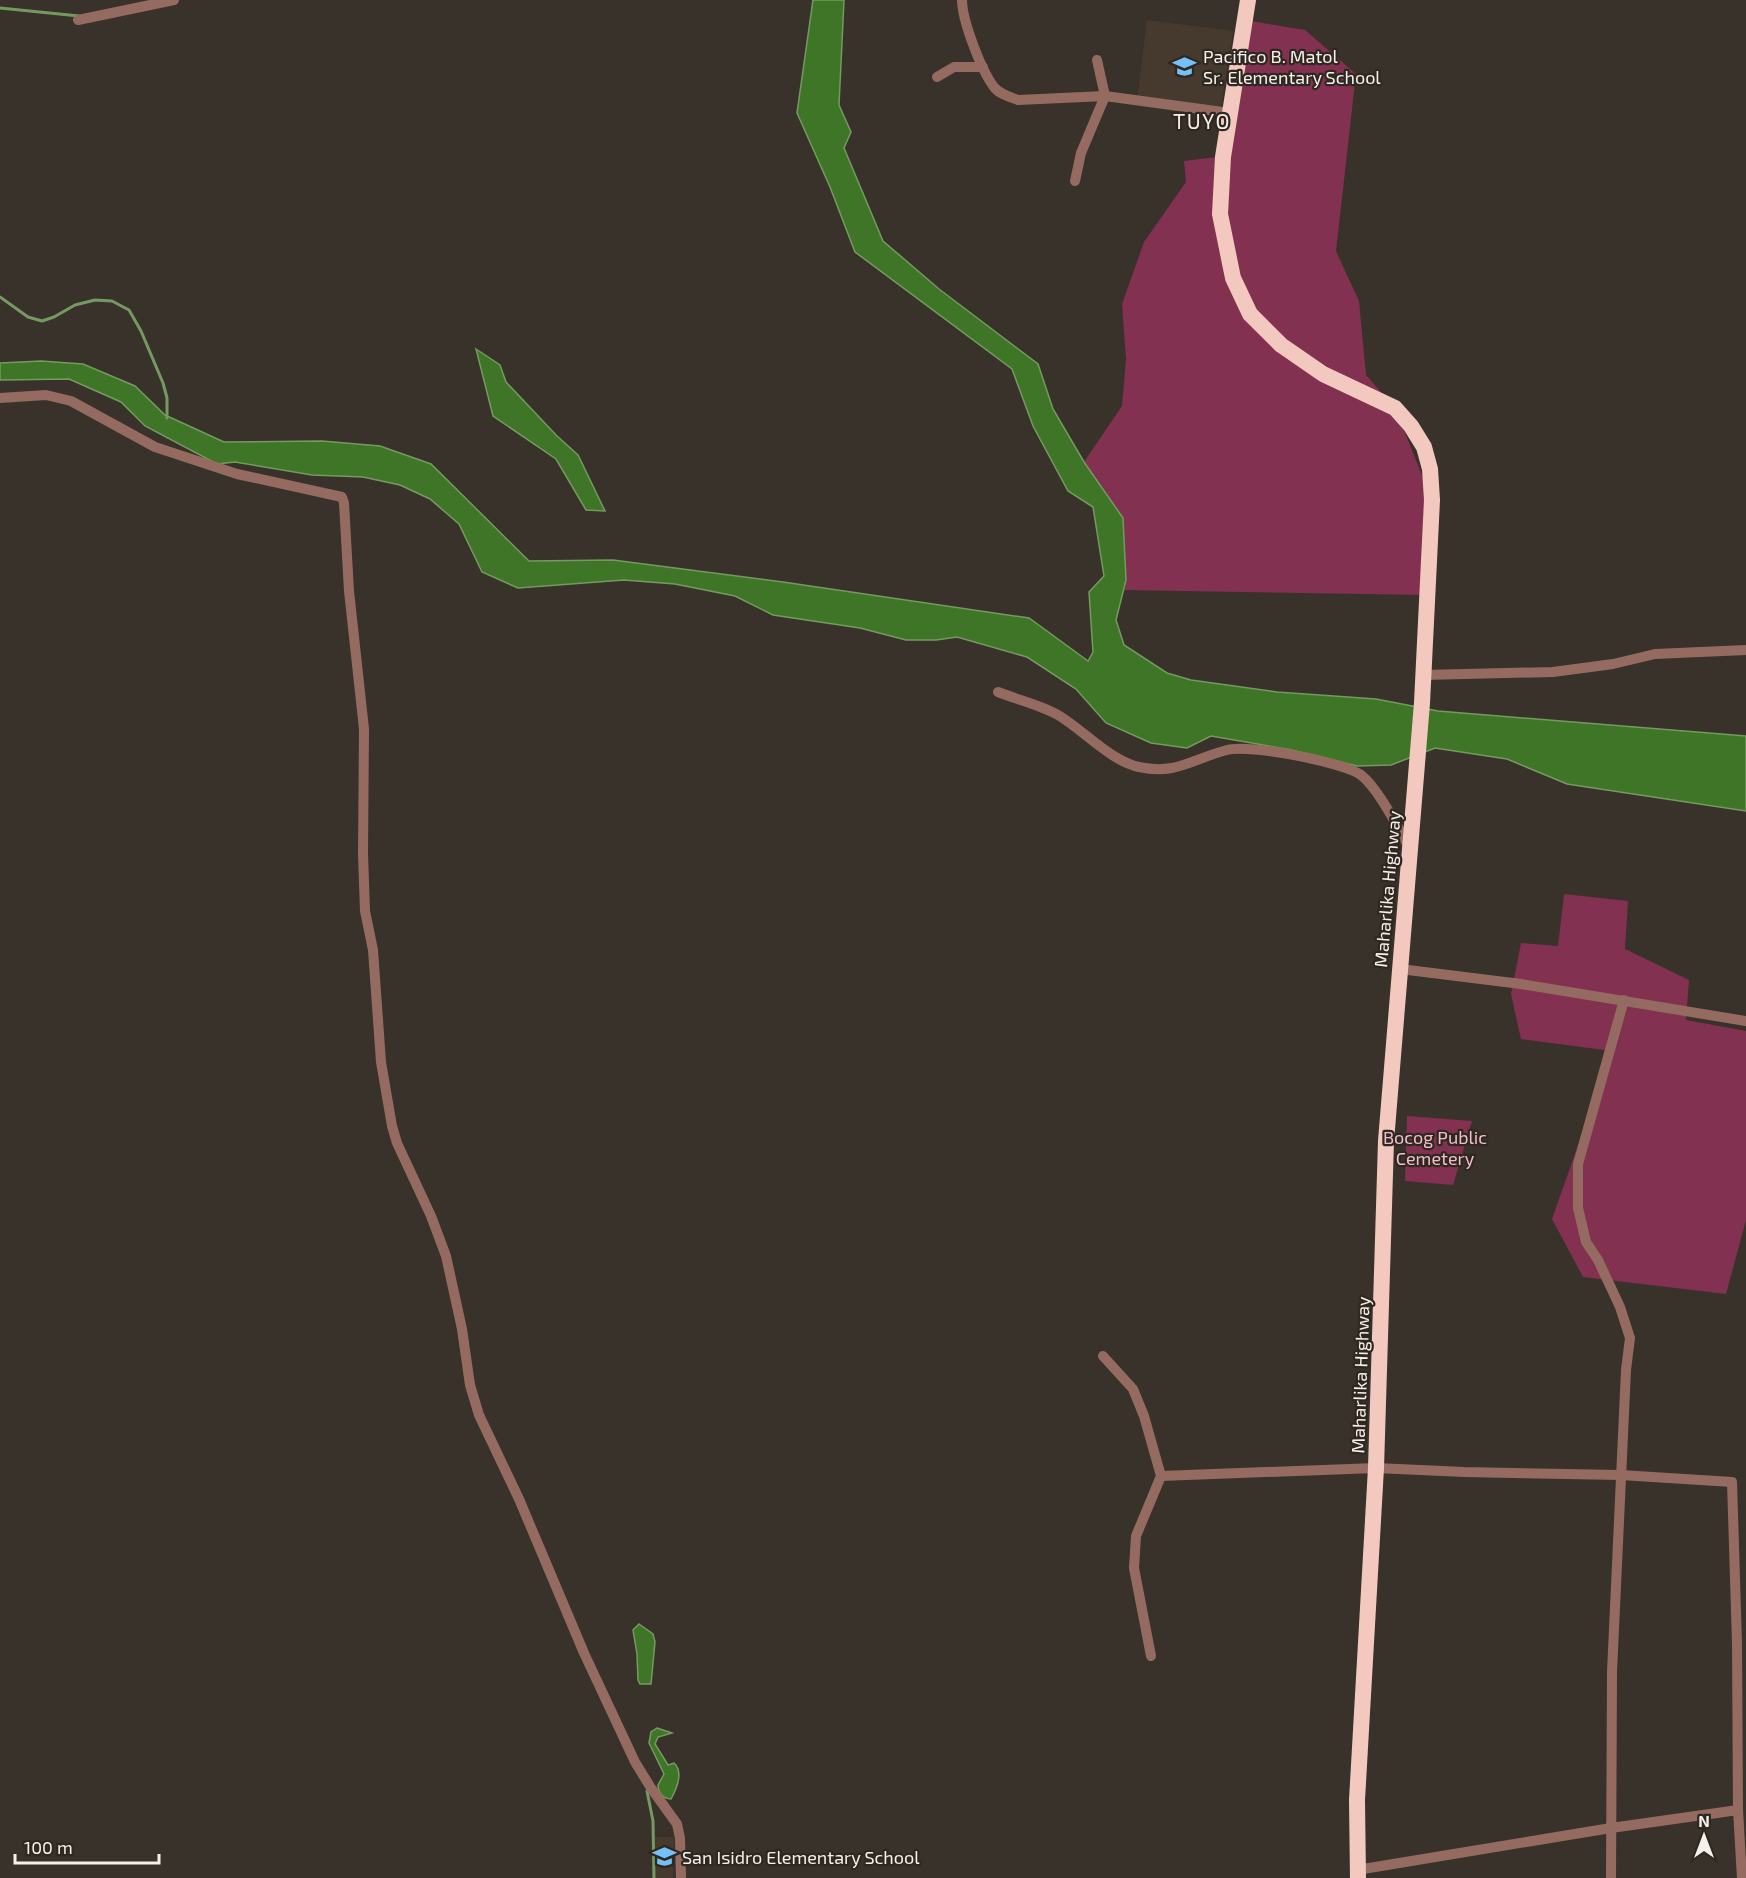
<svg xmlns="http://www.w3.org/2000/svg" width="1746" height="1878" font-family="'Exo 2',sans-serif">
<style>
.built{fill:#463a2e}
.green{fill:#823151}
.water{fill:#3e7526;stroke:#759a61;stroke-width:1.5}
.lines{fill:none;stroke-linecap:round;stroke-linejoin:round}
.stream{stroke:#759a61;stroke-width:3}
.minor{stroke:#956b61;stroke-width:10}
.highway{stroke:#f3c9bf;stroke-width:16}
.labels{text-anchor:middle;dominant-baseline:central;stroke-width:4.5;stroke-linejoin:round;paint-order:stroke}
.poi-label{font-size:18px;fill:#f5f0eb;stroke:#2f2820;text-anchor:start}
.street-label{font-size:18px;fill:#f5f0eb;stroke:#2f2820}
.park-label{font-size:18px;fill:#f1becd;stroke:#2f2820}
.quarter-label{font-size:21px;letter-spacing:1.5px;fill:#f5f0eb;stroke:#2f2820}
</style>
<rect width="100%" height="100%" fill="#39322a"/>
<!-- built -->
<g class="built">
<polygon points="1147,20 1233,31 1220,112 1137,101"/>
<polygon points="655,1837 674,1837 673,1878 655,1878"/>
</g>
<!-- green -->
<g class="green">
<polygon points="1251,21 1305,30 1356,74 1336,251 1359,301 1366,375 1395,408 1432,500 1427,595 1123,590 1123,518 1084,462 1122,406 1126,359 1122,304 1144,242 1186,182 1184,161 1224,156"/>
<polygon points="1564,894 1628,901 1625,949 1689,980 1686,1020 1746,1031 1746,1220 1726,1294 1583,1277 1552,1219 1587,1120 1605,1050 1521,1039 1511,994 1521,943 1558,946"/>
<polygon points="1407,1116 1472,1121 1453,1185 1405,1181"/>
</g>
<!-- water -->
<g class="water">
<polygon points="813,0 844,0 839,105 851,132 844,148 883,241 939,289 1038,364 1053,409 1084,462 1123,518 1126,580 1116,620 1124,645 1167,673 1191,680 1277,692 1376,699 1438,711 1746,736 1746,811 1567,784 1507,759 1435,748 1391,765 1357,766 1292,750 1211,736 1187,748 1151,743 1106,723 1076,689 1027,657 957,637 936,640 906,640 860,628 773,615 735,596 675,584 624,580 518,588 482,572 459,524 430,499 400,485 363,477 312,475 235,462 217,464 145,426 121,402 69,379 0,380 0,363 41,361 83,364 135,386 165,415 224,442 322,441 380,446 431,464 529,561 613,560 783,582 1029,618 1088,661 1093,652 1089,592 1104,576 1093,507 1068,491 1033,426 1012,369 855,252 830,187 797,113"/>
<polygon points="476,349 500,365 506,382 557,436 578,455 605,511 586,510 556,459 493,416"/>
<polygon points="639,1624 653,1634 655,1642 651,1684 640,1684 638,1680 637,1654 633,1630"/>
<path d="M657 1728 672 1733 658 1737 655 1744 668 1765 674 1763C684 1772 677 1788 671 1799 663 1799 658 1792 658 1785L664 1774 649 1743 651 1732Z"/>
</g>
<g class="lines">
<!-- stream -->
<g class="stream">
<polyline points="0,8 79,16"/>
<polyline points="0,297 28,317 42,321 54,317 75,305 95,300 112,301 129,310 141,331 163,383 167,398 167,418"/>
<polyline points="647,1791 653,1821 654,1878"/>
</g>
<!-- minor -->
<g class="minor">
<path d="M962 0C962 20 981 70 994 87 999 94 1010 97 1018 100L1105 96 1230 113"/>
<polyline points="78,20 174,0"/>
<polyline points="937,77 954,67 983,67"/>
<polyline points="1075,181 1081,153 1105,96 1097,60"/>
<polyline points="0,398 46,395 71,401 155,447 237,474 342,497 344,503 349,591 364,729 363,854 365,911 373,950 381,1062 392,1126 397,1143 431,1216 446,1256 462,1329 470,1385 479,1415 519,1499 584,1653 635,1762 651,1788 677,1824 680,1838 681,1878"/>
<polyline points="1423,675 1553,672 1613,664 1655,654 1746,650"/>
<path d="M998 692C1018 700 1041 705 1058 715 1082 729 1112 762 1139 767 1177 775 1192 759 1227 750 1250 744 1342 762 1361 775 1378 788 1398 828 1409 847"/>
<polyline points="1400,969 1521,984 1746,1021"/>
<polyline points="1103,1356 1133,1389 1144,1416 1161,1476 1136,1536 1134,1568 1151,1656"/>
<polyline points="1161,1476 1376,1468 1464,1472 1621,1475 1732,1482 1737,1643 1738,1810 1742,1878"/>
<polyline points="1357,1870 1611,1828 1738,1810"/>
<polyline points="1611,1878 1612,1672 1626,1370 1630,1338 1620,1307 1598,1260 1586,1242 1578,1208 1578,1164 1624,1000"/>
</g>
<!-- highway -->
<polyline class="highway" points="1248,0 1223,157 1220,214 1233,278 1250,314 1281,345 1323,374 1395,408 1411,426 1424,447 1430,469 1432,500 1422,703 1386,1141 1376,1468 1357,1800 1358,1878"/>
</g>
<!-- icons -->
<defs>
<symbol id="school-bare" viewBox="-9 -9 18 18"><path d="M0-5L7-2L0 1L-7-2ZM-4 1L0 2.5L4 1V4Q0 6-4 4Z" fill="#75c0f6" stroke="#2f2820" stroke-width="2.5" paint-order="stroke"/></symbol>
</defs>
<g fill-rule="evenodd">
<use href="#school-bare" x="1168" y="50" width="33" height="33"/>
<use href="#school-bare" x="648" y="1840" width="33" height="33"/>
</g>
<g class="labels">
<!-- poi labels -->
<g class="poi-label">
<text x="1203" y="56">Pacifico B. Matol<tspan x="1203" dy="21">Sr. Elementary School</tspan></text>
<text x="682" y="1857">San Isidro Elementary School</text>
</g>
<!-- street labels -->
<g class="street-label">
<text transform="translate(1387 889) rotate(-85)">Maharlika Highway</text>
<text transform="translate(1360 1375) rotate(-88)">Maharlika Highway</text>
</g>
<!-- park labels -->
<g class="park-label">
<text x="1435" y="1137">Bocog Public<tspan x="1435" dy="21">Cemetery</tspan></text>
</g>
<!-- quarter labels -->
<g class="quarter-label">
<text x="1202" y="120">TUYO</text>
</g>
</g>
<!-- north arrow -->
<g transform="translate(1704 1836)" stroke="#2f2820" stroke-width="4.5" paint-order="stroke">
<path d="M0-4.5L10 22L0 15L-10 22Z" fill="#f5f0eb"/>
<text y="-9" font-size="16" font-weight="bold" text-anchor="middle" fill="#f5f0eb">N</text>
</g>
<!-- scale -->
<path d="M15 1854v9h144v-9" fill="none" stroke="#f5f0eb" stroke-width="3"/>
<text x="24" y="1854" font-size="18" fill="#f5f0eb" stroke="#2f2820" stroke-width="4.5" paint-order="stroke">100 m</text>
</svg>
